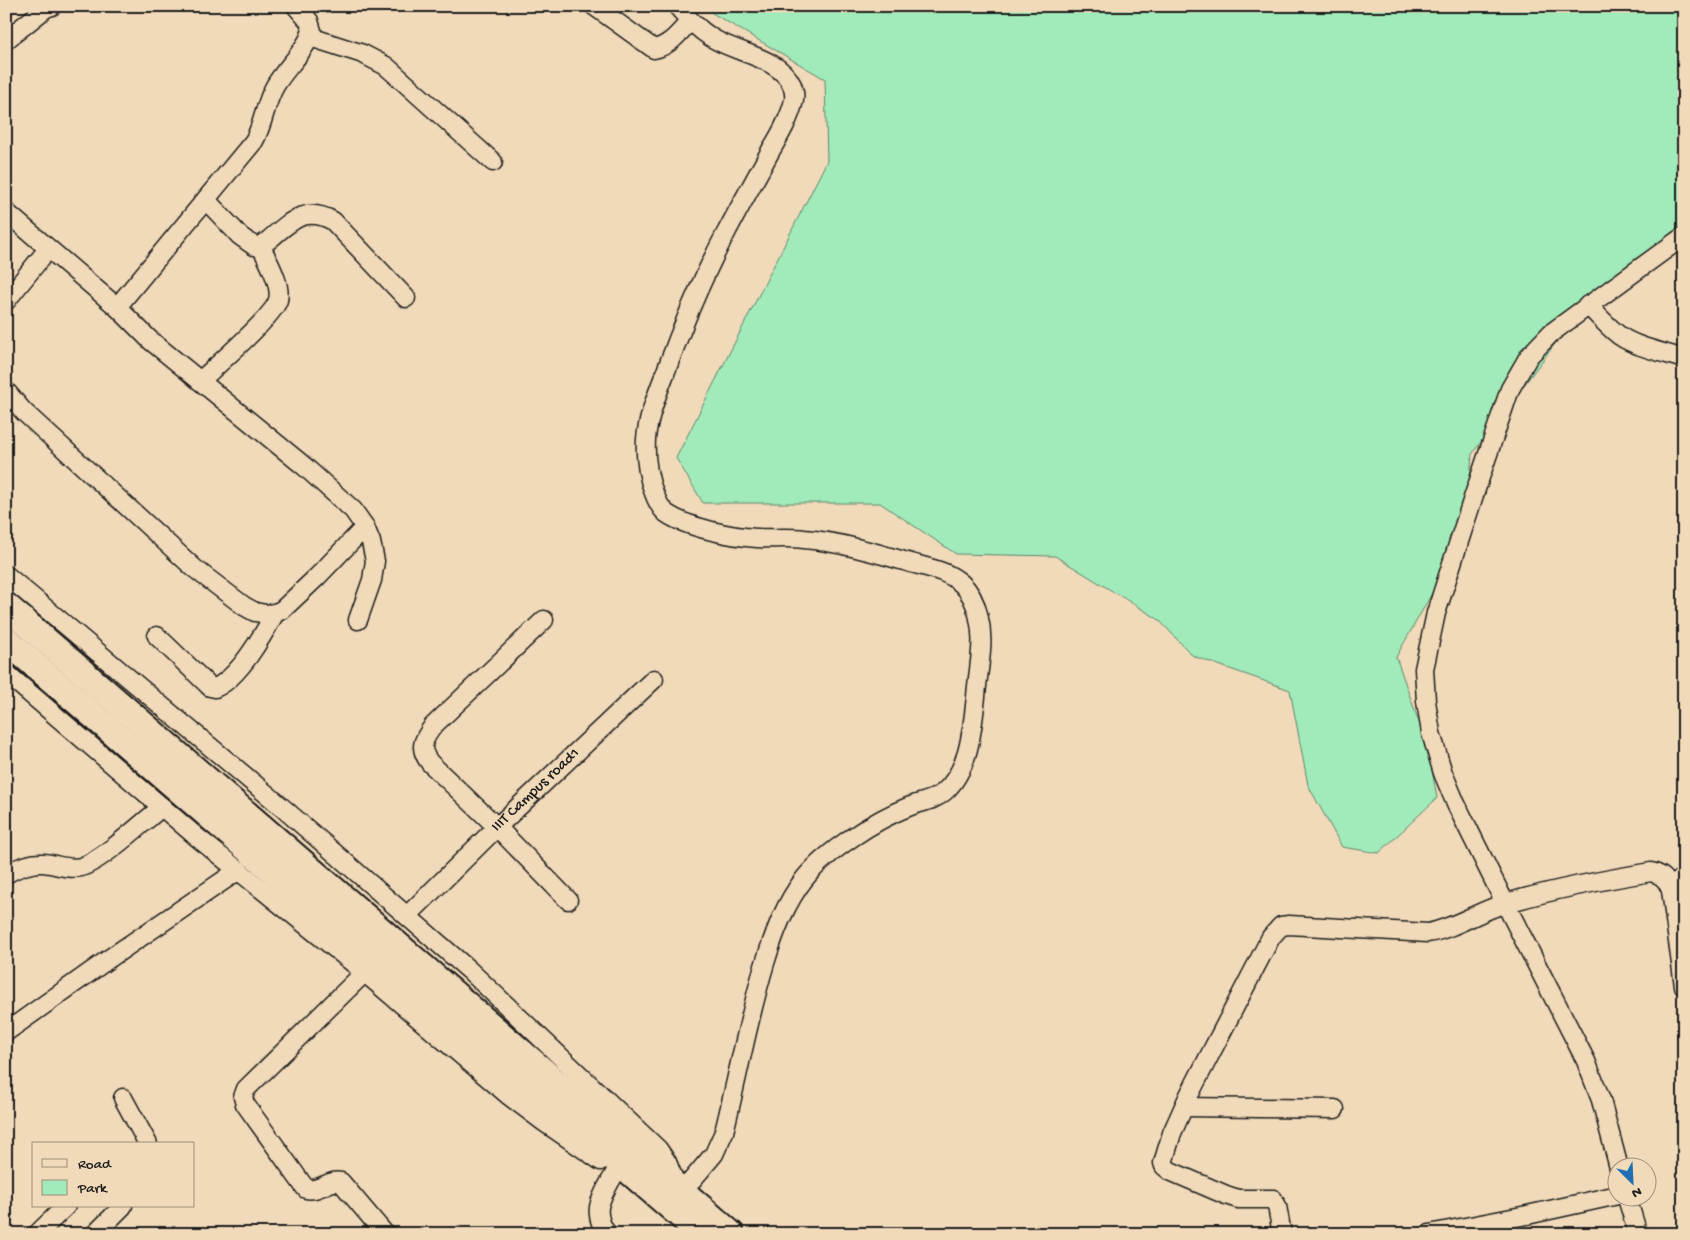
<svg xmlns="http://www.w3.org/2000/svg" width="1690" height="1240" font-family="'Gochi Hand',sans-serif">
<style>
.green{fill:#a1ebba;stroke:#5e846b}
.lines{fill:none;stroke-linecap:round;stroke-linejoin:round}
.minor-casing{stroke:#1c1c1c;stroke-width:21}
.highway-casing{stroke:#1c1c1c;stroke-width:30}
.minor{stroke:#f1dab9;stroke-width:18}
.highway{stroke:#f1dab9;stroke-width:26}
.labels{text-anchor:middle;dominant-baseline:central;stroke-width:4.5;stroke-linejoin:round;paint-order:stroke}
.street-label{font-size:16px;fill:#1c1c1c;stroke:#f1dab9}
</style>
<rect width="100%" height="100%" fill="#f1dab9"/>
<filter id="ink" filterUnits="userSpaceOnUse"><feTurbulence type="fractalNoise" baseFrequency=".02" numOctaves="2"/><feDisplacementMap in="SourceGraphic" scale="10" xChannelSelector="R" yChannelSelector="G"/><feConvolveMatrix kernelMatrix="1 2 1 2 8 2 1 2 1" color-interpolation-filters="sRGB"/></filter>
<g filter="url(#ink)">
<!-- green -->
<polygon class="green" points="708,6 1684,6 1684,227 1597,288 1472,454 1465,535 1396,657 1428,748 1437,798 1379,853 1342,847 1308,785 1290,690 1193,656 1158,619 1055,556 956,554 880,503 703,503 676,458 827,161 825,79 712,13"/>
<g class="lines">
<defs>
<g id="minor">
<path d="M594 6 654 49C670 46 680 32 690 21"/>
<path d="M677 6C687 18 698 29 712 38 736 53 779 57 792 85 794 91 795 94 794 100 790 118 780 135 771 150 756 178 740 206 726 233 702 278 683 324 666 371 658 392 648 416 646 439 645 456 648 477 654 493 657 501 660 508 666 513 685 527 733 537 757 538 772 539 788 537 804 539 840 542 877 553 911 563 929 568 948 571 962 584 978 599 983 629 981 650 980 666 977 682 976 697 972 729 970 769 944 792 934 801 920 802 908 807 875 820 827 851 805 878 785 903 774 934 765 963 748 1019 738 1076 724 1132L714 1154 682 1192"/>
<polyline points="310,37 363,54 386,66 493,162"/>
<polyline points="6,40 46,8 52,6"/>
<path d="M206 200 240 236 254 246C263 246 265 243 271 238 292 220 306 206 333 221L406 298"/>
<polyline points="6,212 117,307 150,340 304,466 353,510 365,527 371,542 375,561 372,580 358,620"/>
<polyline points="6,301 48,249"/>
<path d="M1588 305C1598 316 1608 327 1620 336 1638 348 1663 352 1684 359"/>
<path d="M117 307 254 141C264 123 265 103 275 86 286 67 305 52 312 31L309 21 296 6"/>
<path d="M200 381C215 367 274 316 278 300 282 284 267 260 261 246"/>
<polyline points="6,391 24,412 194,568 244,606 255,612 266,614 275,613 282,610 317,577 365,527"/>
<polyline points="6,575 276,802 469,970 658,1149 667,1162 675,1182"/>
<path d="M544 620 433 726C423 740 418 748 430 763L497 827 568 900"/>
<path d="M157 636 206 683 210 687 215 688C239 678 263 635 275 613"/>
<polyline points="6,673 198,838 358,967 508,1095 544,1122 601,1161"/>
<path d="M6 874C16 868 32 862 43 863 56 864 68 870 81 867 103 860 143 822 162 807"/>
<polyline points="1671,890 1684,876"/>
<path id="s1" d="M407 916 497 827 654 679"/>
<path d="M364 973 246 1089 243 1097 245 1104 306 1189C319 1192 329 1179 341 1182L385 1234"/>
<polyline points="6,1032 110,958 239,870"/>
<polyline points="123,1098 148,1144"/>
<polyline points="1184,1107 1335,1109"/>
<polyline points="1619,1168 1601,1100 1586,1061 1505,903 1456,804 1443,773 1431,733 1426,701 1424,669 1436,613 1473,498 1510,389 1529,356 1551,333 1684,236"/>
<polyline points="1627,1198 1638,1234"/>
<polyline points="37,1234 66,1206"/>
<polyline points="95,1234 123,1206"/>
<path d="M607 1234C589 1209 604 1194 616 1171"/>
<path d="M1282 1234 1277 1206 1273 1199H1238L1226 1195 1170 1171 1164 1166 1163 1163 1172 1133 1189 1095 1271 937 1281 926 1289 925 1428 933C1456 928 1480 910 1507 903 1554 889 1603 880 1651 872 1663 875 1666 879 1671 890L1684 986"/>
<polyline points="1429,1234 1527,1215 1618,1195"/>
</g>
<g id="highway">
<polyline points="6,606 731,1234"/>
<polyline points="6,640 293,888 612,1156 702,1234"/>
</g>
</defs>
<!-- minor casing -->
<use href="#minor" class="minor-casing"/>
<!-- highway casing -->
<use href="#highway" class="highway-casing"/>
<!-- minor -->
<use href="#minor" class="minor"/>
<!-- highway -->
<use href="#highway" class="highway"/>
</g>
</g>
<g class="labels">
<!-- street labels -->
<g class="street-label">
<text stroke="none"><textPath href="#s1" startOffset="180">IIIT Campus road1</textPath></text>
</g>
</g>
<!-- margin -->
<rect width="1690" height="1240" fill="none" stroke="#f1dab9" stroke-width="25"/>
<rect x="12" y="12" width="1665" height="1215" fill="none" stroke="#1c1c1c" stroke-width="2" filter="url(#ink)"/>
<!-- legend -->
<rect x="32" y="1142" width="162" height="65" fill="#f1dab9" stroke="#9c8e7a"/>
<rect x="42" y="1159" width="25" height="8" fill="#f1dab9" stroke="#9c8e7a"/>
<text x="78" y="1168" font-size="15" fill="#1c1c1c">Road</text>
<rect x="42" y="1180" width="25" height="15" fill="#a1ebba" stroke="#9c8e7a"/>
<text x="78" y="1192" font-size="15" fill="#1c1c1c">Park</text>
<!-- north arrow -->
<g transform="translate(1632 1182) rotate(156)"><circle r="24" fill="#f1dab9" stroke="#9c8e7a"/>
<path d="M0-4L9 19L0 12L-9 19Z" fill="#1f6fb2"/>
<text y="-8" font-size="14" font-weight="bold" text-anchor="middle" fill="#1c1c1c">N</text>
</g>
</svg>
